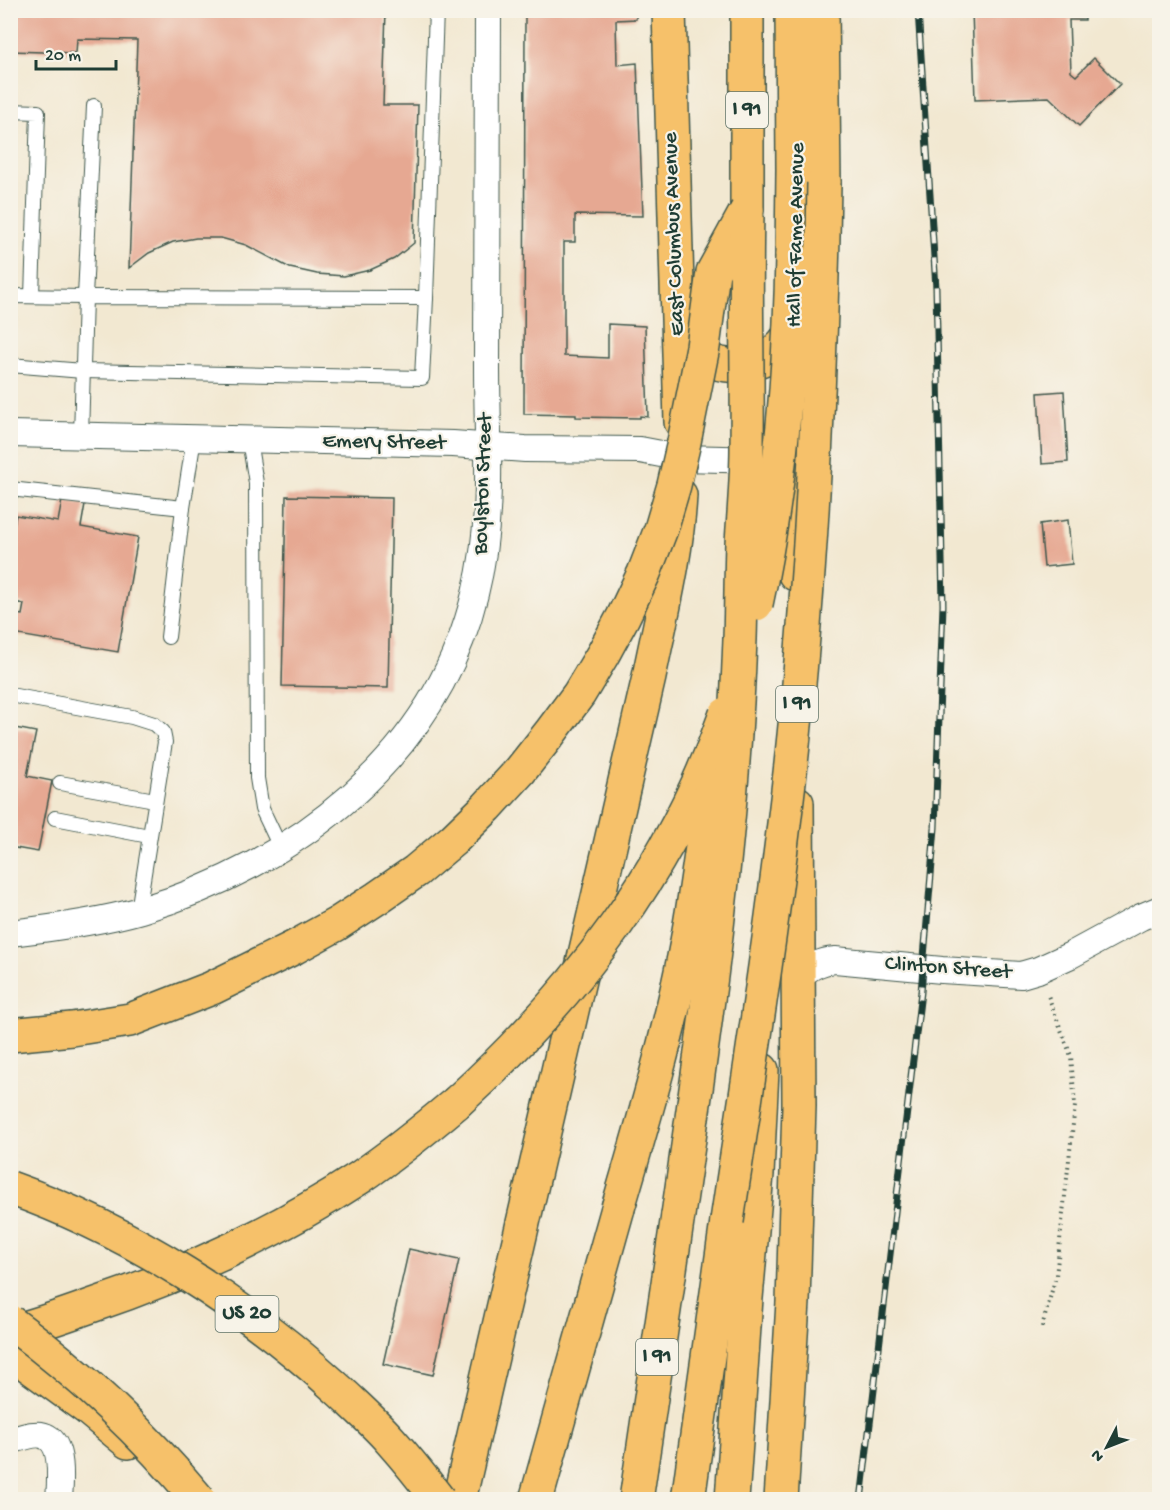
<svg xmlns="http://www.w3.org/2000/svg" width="1170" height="1510" font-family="'Gochi Hand',sans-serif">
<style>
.building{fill:#e6a892}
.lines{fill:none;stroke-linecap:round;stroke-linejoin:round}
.service-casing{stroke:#3f574c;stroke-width:16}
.minor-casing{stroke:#3f574c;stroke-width:28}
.primary-casing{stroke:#3f574c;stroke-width:36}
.motorway-casing{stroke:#3f574c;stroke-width:36}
.path{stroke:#3f574c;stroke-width:4;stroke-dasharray:1.5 4.5;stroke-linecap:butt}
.service{stroke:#fff;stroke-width:14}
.minor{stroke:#fff;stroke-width:26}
.primary{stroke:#f6c16b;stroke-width:33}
.motorway{stroke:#f6c16b;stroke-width:33}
.rail-casing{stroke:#1f3d34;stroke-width:7}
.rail{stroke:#f7f3e8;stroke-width:4.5;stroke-dasharray:14;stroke-linecap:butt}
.motorway-bridge-casing{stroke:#3f574c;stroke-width:36;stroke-linecap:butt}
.motorway-bridge{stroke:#f6c16b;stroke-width:33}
.labels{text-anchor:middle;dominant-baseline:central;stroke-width:4.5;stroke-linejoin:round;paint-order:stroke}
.shield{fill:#f7f3e8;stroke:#60746a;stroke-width:1.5}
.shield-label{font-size:21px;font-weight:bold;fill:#1f3d34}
.street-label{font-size:22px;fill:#1f3d34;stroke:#f7f3e8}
</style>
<rect width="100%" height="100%" fill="#f7f3e8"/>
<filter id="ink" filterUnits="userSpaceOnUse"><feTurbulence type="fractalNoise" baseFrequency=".0167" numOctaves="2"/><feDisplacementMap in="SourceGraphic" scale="12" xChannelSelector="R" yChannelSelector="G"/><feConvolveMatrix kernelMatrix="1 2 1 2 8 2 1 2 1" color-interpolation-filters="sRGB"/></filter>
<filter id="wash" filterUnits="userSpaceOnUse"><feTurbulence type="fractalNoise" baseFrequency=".008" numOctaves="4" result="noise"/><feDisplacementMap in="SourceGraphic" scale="24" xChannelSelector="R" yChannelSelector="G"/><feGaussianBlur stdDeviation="1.35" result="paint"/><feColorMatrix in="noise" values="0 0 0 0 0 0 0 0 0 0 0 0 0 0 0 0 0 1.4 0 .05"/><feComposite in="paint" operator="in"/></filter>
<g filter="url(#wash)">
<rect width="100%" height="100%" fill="#f2e8d1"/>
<g id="blocks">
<!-- building -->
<g class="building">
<polygon points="10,10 386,10 383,105 418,105 414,243 394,259 370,270 344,276 317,274 290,268 246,245 221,238 196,238 173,242 149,253 129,268 137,40 77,39 76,53 10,51"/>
<polygon points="525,10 636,10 636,19 616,20 617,65 637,63 643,216 575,215 575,242 564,242 564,356 608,358 608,324 645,326 648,417 640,416 640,418 576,417 576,415 524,414"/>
<polygon points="972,10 1085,10 1085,20 1069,20 1071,72 1076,76 1094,58 1120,84 1079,126 1049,97 975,100"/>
<polygon points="1064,391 1068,462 1042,464 1038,393"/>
<polygon points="286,496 392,498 388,688 282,686"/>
<polygon points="62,500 85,504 81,527 138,537 118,652 13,634 16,614 22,615 24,604 10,601 10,545 16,515 58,522"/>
<polygon points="1068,520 1072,564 1044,567 1040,524"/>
<polygon points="10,727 36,732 27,776 52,781 38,852 10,847"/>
<polygon points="409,1249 459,1260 433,1375 383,1364"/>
</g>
</g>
</g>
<g filter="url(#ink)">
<use href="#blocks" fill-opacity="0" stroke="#3f574c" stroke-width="1.5"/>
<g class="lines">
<defs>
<g id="service">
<polyline points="10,111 38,112 32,296"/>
<polyline points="10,296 85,297 94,106"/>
<polyline points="10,365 83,371 422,378 426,298"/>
<polyline points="81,436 85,297 426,298 436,10"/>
<polyline points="249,440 256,483 257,778 262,809 281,849"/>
<polyline points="10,489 183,508"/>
<polyline points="168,637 183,508 194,438"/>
<polyline points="10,695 132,717 154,724 163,732 165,742 138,911"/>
<polyline points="60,783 155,800"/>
<polyline points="55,818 149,836"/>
</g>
<g id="minor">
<polyline points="10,434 453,444 525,449 640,450 682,458 763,460"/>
<path d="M10 933C54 928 99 922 141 910 295 865 436 756 475 594 494 519 487 442 487 366 488 248 488 129 488 10"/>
<path d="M799 976C811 967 820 961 835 960L942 970 1021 975 1038 970 1071 955 1141 917 1160 909"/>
<path d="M10 1441C20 1438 38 1431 47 1437 64 1446 60 1484 59 1500"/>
</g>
<g id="primary">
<polyline points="669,10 681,422"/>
<path d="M681 335C688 344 695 352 705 358 733 373 770 364 788 337 792 332 794 326 796 320"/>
<polyline points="794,434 795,574"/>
<path d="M459 1500 649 677C661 617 677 556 680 495"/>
<polyline points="781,1500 793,1302 799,1106 797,803"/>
</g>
<g id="motorway">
<polyline points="747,10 747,210"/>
<polyline points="822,10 824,183"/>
<polyline points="792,256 793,170 792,10"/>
<path d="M10 1332C37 1325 63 1316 88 1307 183 1275 275 1233 359 1178 393 1155 425 1129 456 1103"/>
<polyline points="10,1352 87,1408 128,1442"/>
<polyline points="536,1500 618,1208"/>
<polyline points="636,1500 678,1215"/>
<polyline points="688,1500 727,1221"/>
<polyline points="732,1500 746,1298 757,1174 762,1070"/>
</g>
</defs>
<!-- service casing -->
<use href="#service" class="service-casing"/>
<!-- minor casing -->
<use href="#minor" class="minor-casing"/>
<!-- primary casing -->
<use href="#primary" class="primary-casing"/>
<!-- motorway casing -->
<use href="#motorway" class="motorway-casing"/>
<!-- path -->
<polyline class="path" points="1042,1327 1056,1276 1075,1106 1071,1056 1047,993"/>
<!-- service -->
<use href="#service" class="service"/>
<!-- minor -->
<use href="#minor" class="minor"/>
<!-- primary -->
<use href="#primary" class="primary"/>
<!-- motorway -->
<use href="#motorway" class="motorway"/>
<defs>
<polyline id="rail" points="861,1500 921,992 935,828 943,605 939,421 936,288 918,10"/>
</defs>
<!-- rail casing -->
<use href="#rail" class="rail-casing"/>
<!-- rail -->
<use href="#rail" class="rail"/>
<defs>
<g id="motorway-bridge">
<path d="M756 604C781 490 790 372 792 256"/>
<polyline points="10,1035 72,1029 130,1020 212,988 295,947 337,924 377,898 416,871 453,840 487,807 520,771 550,733 579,694 603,654 623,617 644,573 661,529 674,485 684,442 703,347 713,272 747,210"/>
<path d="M456 1103C576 994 672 868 726 714"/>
<path d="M10 1188C132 1231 247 1306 341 1392 358 1408 375 1423 390 1440 407 1459 423 1479 439 1500"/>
<path d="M618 1208C642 1126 667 1042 684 957 695 903 702 849 709 795"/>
<path d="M678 1215C706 1024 733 832 740 639 741 607 741 575 742 543 744 511 747 479 747 447 748 370 745 293 747 215"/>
<path d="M727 1221C750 1069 774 917 791 764 812 571 821 377 824 183"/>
<path d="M10 1322C80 1374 143 1433 199 1500"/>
</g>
</defs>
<!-- motorway-bridge casing -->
<use href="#motorway-bridge" class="motorway-bridge-casing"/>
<!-- motorway-bridge -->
<use href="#motorway-bridge" class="motorway-bridge"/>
</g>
</g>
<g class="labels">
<!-- shield labels -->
<g class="shield">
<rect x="726" y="92" width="42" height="36" rx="4.5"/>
<rect x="776" y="686" width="42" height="36" rx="4.5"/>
<rect x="215.5" y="1296" width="63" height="36" rx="4.5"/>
<rect x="636" y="1339" width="42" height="36" rx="4.5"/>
</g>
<g class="shield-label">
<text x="747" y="110">I 91</text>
<text x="797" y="704">I 91</text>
<text x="247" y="1314">US 20</text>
<text x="657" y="1357">I 91</text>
</g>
<!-- street labels -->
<g class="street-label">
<text transform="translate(675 234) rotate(-92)">East Columbus Avenue</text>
<text transform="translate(797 235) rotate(-89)">Hall of Fame Avenue</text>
<text transform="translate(384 443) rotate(1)">Emery Street</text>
<text transform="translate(484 484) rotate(-88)">Boylston Street</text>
<text transform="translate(948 969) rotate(4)">Clinton Street</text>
</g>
</g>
<!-- margin -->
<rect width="1170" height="1510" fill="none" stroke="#f7f3e8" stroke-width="36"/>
<!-- north arrow -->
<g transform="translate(1107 1447) rotate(228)" stroke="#f7f3e8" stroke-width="4.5" paint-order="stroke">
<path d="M0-4.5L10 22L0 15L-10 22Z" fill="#1f3d34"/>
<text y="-9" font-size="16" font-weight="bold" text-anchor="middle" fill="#1f3d34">N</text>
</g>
<!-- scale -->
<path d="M36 60v9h80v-9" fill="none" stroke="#1f3d34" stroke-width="3"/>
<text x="45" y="60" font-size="18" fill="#1f3d34" stroke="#f7f3e8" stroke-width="4.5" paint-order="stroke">20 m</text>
</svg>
